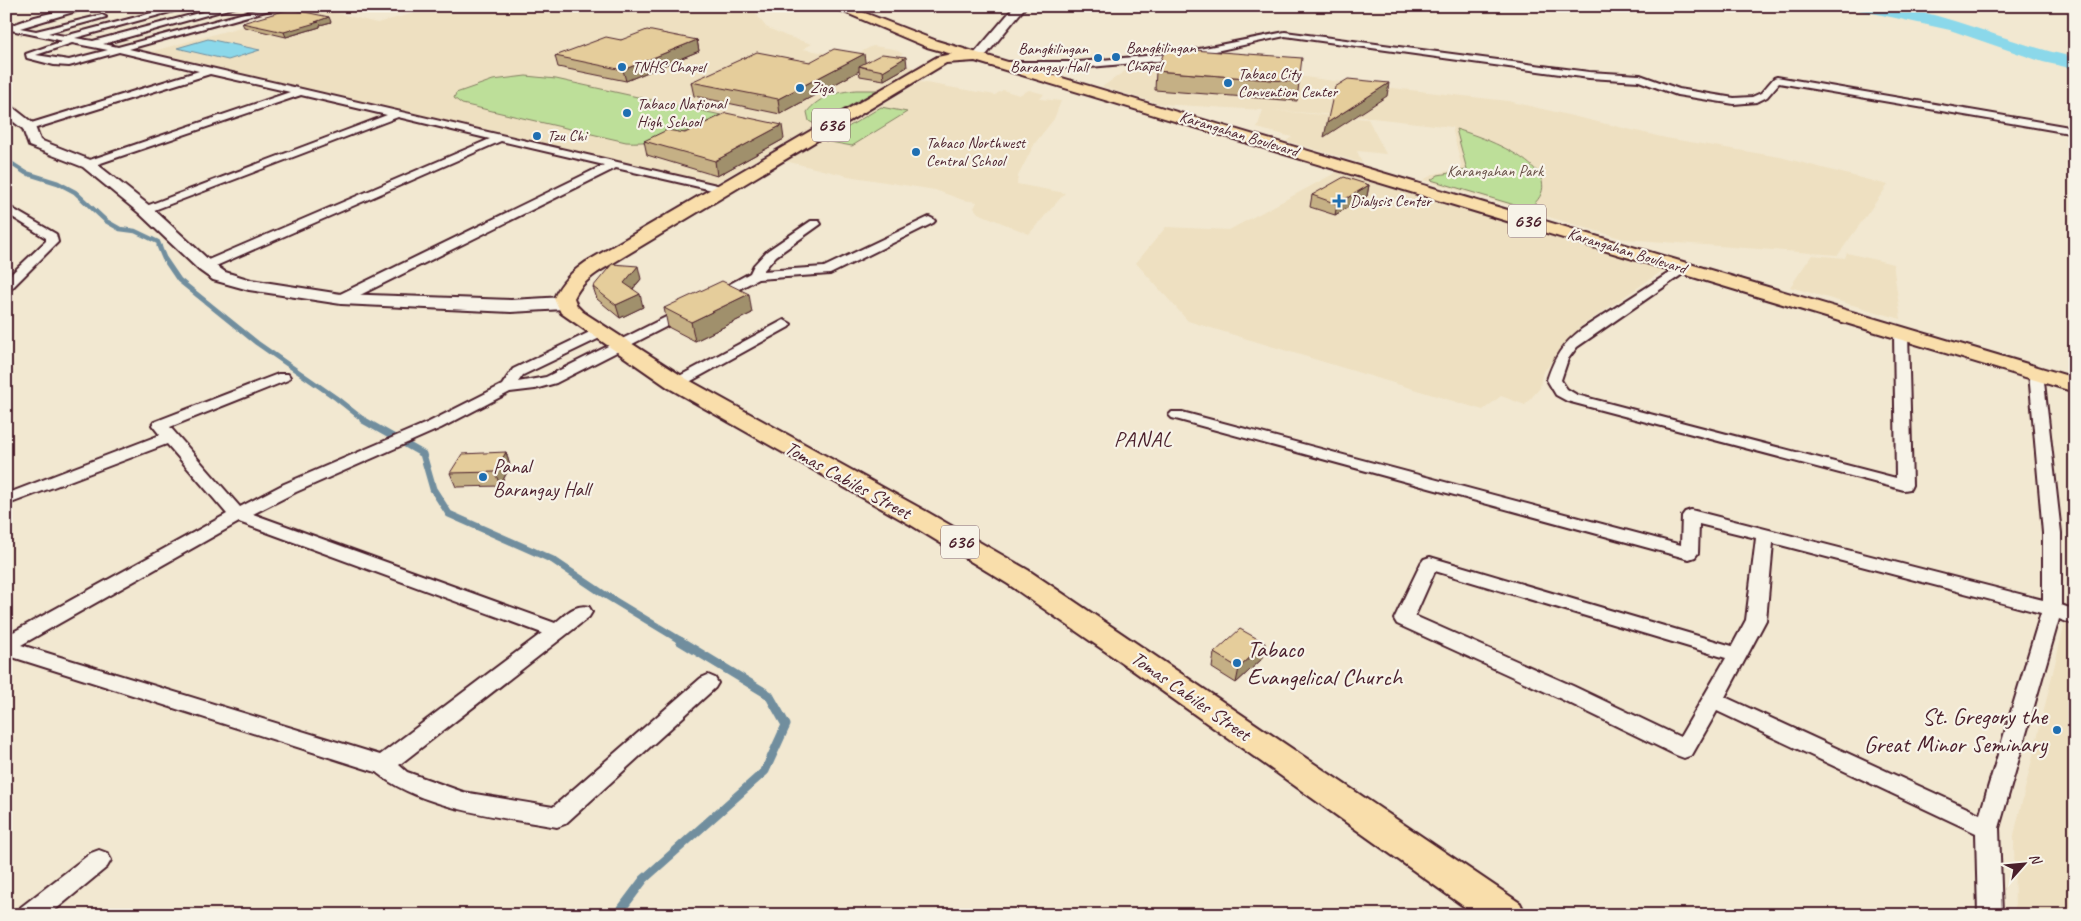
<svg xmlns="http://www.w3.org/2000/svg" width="2081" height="921" font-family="Caveat,sans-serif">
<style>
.built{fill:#eee0c1}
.green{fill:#bddf99;stroke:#847f62}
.water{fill:#8bd8ea;stroke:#718e9e}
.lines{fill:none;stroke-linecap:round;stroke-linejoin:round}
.stream-far3{stroke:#718e9e;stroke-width:4.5}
.stream-far2{stroke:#718e9e;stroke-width:5}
.stream-far1{stroke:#718e9e;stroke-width:7}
.stream{stroke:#718e9e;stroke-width:9}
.river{fill:#8bd8ea;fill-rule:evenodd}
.street-casing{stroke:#4a1f2b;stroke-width:4}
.secondary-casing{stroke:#4a1f2b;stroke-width:4}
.primary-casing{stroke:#4a1f2b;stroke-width:4}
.street{fill:#f7f3e8;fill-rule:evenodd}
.secondary{fill:#f7f3e8;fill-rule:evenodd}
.primary{fill:#f9deab;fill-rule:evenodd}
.wall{fill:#c5b085;stroke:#4a1f2b}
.shaded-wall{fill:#a0906c;stroke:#4a1f2b}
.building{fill:#e5cd9b;stroke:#4a1f2b}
.poi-dot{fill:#1f6fb2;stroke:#f7f3e8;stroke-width:2}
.labels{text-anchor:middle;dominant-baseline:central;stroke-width:4.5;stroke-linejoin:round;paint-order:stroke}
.far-poi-label{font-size:16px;fill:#4a1f2b;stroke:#f7f3e8;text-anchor:start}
.far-street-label{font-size:16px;fill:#4a1f2b;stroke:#f7f3e8}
.far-park-label{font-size:16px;fill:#674f46;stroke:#f7f3e8}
.shield{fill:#f7f3e8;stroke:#7e5f64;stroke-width:1}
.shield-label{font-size:19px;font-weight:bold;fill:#4a1f2b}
.poi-label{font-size:20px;fill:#4a1f2b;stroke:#f7f3e8;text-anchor:start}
.street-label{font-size:20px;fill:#4a1f2b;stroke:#f7f3e8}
.quarter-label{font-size:22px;letter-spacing:1px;fill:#4a1f2b;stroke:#f7f3e8}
.near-poi-label{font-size:24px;fill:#4a1f2b;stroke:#f7f3e8;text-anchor:start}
</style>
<rect width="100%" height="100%" fill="#f2e8d1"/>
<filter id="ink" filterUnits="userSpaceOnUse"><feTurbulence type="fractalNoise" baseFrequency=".02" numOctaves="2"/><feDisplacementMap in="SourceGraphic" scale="10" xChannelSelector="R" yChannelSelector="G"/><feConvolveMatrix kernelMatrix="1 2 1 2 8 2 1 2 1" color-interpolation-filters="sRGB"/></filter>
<g filter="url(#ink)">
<!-- built -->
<g class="built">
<polygon points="441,6 758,6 754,11 766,27 786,36 812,44 803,49 850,57 873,46 894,49 903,54 887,63 917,68 715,183 150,52 312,7 377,23"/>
<polygon points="1170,58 1348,83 1508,101 1666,138 1780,157 1888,185 1838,255 1624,239 1423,180 1434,174 1462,168 1452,127 1364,117 1268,110 1368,119 1386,154 1357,151 1362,163 1286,141 1292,137 1257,128 1263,110 1161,104 1102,87 1138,62"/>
<polygon points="920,82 995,95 1003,90 1019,95 1029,90 1044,94 1040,99 1061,101 1054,119 1035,143 1018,176 1017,184 1065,193 1029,234 978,213 974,208 977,202 963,200 935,190 848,176 785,161"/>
<polygon points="1337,172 1665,269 1580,327 1542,374 1540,388 1525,405 1501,396 1483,410 1188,321 1136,263 1166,227 1229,230"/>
<polygon points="1847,253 1893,264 1901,319 1790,287 1812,255 1845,258"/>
<polygon points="2065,622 2075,626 2075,915 2015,915 2014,835"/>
</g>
<!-- green -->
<g class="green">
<path d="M526 76 556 79 674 105 672 106 675 105 721 115C686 132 666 144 626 142L462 104 454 98 456 93 493 80Z"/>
<path d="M856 90H877L816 125 809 121 807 112C819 96 838 92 856 90Z"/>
<polygon points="881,107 907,112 852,146 825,141"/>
<path d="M1456 129C1483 137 1579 171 1528 209L1431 180 1438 175 1467 170Z"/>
</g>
<!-- water -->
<polygon class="water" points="208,39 260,50 228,60 177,48"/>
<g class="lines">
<!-- stream-far3 -->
<polyline class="stream-far3" points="6,160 26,173 58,183 75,192 106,221 120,229 135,231 158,242 160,247"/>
<!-- stream-far2 -->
<polyline class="stream-far2" points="159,246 164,258 179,280 257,343 336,398 365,421"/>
<!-- stream-far1 -->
<polyline class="stream-far1" points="363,420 423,454 433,489 449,514 553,560 602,593 683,642"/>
<!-- stream -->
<polyline class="stream" points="617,915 644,879 765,771 786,725 769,695 680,641"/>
<!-- river -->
<path class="river" d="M1857 6C1868 6 1880 5 1891 6 1954 15 2012 45 2075 57V69L2043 62 1950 30 1859 10Z"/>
<defs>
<g id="street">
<path d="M79 6H93L20 28 36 31 102 15 106 17 48 33 65 36 178 6H192L75 38 93 41 225 6H239L103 44 118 47 270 6H284L129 49 721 186 727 189 721 192 616 168 346 302H336L334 299 336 296 604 165 501 141 209 269H201L199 266 201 263 490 139 398 117 149 212H141L139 210 141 208 387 115 301 95 92 166H84L83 164 84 162 290 92 210 74 33 129H25V125L199 71 119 52 69 66 54 65 27 58 26 54 63 41 6 29 7 27 35 17ZM72 43 108 50 69 60 36 55Z"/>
<polygon points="1285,32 1589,72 1640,75 1679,89 1734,98 1752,97 1761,93 1774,78 1777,77 2075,128 2075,134 1779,83 1767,97 1757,102 1734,104 1677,95 1639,81 1589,78 1285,36 1179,59 1079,68 1005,68 1001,65 1005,62 1079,62 1179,53"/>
<polygon points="6,205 56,234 58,242 11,289 6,290 6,279 46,241 46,238 6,213"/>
<polygon points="929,217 933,219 935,221 933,223 830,274 758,279 720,299 710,299 708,296 750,273 754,265 767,251 811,221 819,221 821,224 776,256 763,271 824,267"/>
<path d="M1683 264 1687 265 1689 268 1687 271 1577 347 1568 359 1561 380 1567 389 1577 395 1896 478 1894 333 1901 329 1906 330 1908 333 1912 485 1910 489 1904 490 1567 401 1556 395 1547 380C1555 356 1562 345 1582 329Z"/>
<path d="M686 307 691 308 693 311 691 314 556 383 535 389 510 392 441 428 296 492 253 514 555 623C565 615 575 603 589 607L592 612 589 617 399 765 407 772 463 792 553 807 701 678 708 675 715 678 718 683 715 688 565 824 557 827C500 817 421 809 376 772L6 655V636L227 514 167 444 6 505V494L160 435 152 425 154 422 278 374H288L290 377 288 380 170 427 240 507 284 484 429 422 502 385 513 369 594 330 599 329 606 333 604 336 523 375 518 382 546 377ZM239 522 542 633 380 755 21 645Z"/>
<polygon points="784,320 791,324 789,327 682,386 672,386 670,383 672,380"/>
<path d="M2036 369 2041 370 2043 373 2061 533V605L2075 610V625L2059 619 1999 828 2002 915H1978L1976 833 1717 711 1692 755 1684 758 1676 755 1559 698 1397 624 1394 619 1421 563 1424 559 1430 557 1732 646 1746 620 1756 538 1699 524 1698 553 1695 557 1689 559 1172 418 1169 415 1172 412H1182L1681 545 1682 516 1685 512 1691 510 2043 600V533L2029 373 2031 370ZM1773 543 2041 613 1980 814 1725 697 1766 620ZM1435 571 1726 658 1680 737 1573 686 1415 616Z"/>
<polygon points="99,850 107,853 111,860 107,867 49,915 18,915 21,907 91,853"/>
</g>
<g id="secondary">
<polygon points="1015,6 1026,6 982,60 974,60 972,57 974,54"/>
<polygon points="6,105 11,106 34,124 40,140 93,161 151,207 211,262 225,272 251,280 341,294 511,300 564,297 571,299 573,303 571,307 564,309 511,312 341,304 249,290 213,280 199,270 139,213 83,167 29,146 23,129 6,116"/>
</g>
<path id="primary" d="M830 6H847L937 41 2075 378V392L975 61 946 63 608 266C594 274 581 283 574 298L577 306 583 312 685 378 929 513 1028 570 1520 903 1526 915H1476L1131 669 1008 584 911 525 669 388 561 313 554 298C561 282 572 272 586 262L937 57 952 54 927 47Z"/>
</defs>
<!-- street casing -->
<use href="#street" class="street-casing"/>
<!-- secondary casing -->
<use href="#secondary" class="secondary-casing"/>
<!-- primary casing -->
<use href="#primary" class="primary-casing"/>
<!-- street -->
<use href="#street" class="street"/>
<!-- secondary -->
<use href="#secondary" class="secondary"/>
<!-- primary -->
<use href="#primary" class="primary"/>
</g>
<!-- wall -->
<g class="wall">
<polygon points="331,22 320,25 320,27 286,37 244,27 242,23"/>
<polygon points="621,40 697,40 699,51 626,81 558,67 555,56"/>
<polygon points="810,62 865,63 907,67 884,80 860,76 859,71 780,114 694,96 691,82"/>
<polygon points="1156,71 1299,82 1297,101 1155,90"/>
<polygon points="685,133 784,139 717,176 647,155 644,141"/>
<polygon points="1369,185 1367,196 1335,215 1310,207 1312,195"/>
<polygon points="641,279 633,289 643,307 620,318 597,299 593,287"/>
<polygon points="664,308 752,313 695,341 668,327"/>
<polygon points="506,452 510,466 500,486 456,487 450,473"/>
<polygon points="1214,653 1263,658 1236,683 1212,668"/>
</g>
<!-- shaded-wall -->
<g class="shaded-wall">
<polygon points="329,17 331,22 320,25 320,27 286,37 284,32"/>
<polygon points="697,40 699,51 626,81 623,70"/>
<polygon points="864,54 866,68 859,66 859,71 780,114 778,99"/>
<polygon points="906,57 907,67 884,80 883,71"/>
<polygon points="1389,83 1387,96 1324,137 1327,123"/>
<polygon points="782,125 784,139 717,176 715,161"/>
<polygon points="1369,185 1367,196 1335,215 1337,204"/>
<polygon points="638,266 641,279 627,295 624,283"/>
<polygon points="640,294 643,307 620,318 616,305"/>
<polygon points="749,294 752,313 695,341 691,322"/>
<polygon points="506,452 510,466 500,486 495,472"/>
<polygon points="1265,643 1263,658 1236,683 1239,668"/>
</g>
<!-- building -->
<g class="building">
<polygon points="290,9 329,17 315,22 319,22 284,32 242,23"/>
<polygon points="647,30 697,40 623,70 555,56 606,37 621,40"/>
<polygon points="1166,48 1302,58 1299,82 1156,71"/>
<polygon points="834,49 864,54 778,99 691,82 757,52 810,62"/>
<polygon points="882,54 906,57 883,71 859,66"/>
<polygon points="1348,79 1389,83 1327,123 1335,87"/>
<polygon points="726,113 782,125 715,161 644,141 667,130 685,133"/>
<polygon points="1344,177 1369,185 1337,204 1312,195"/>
<polygon points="612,264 638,266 624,283 640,294 616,305 593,287"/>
<polygon points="722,281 749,294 691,322 664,308"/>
<polygon points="506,452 495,472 450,473 462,454"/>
<polygon points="1240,629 1265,643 1239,668 1214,653"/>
</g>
</g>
<!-- markers -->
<g class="poi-dot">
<circle cx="1116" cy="57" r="5"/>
<circle cx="1098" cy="58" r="5"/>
<circle cx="622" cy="67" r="5"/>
<circle cx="1228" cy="83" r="5"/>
<circle cx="800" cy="88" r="5"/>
<circle cx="627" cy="113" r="5"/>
<circle cx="537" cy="136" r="5"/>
<circle cx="916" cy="152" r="5"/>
<path d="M1336.5 193.5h5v5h5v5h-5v5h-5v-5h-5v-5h5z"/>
<circle cx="483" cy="477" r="5"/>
<circle cx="1237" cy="663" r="5"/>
<circle cx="2057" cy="730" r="5"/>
</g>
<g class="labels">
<!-- far-poi labels -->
<g class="far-poi-label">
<text x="1126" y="48">Bangkilingan<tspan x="1126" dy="18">Chapel</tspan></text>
<text x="1088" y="49" text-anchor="end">Bangkilingan<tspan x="1088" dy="18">Barangay Hall</tspan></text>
<text x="632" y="67">TNHS Chapel</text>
<text x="1238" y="74">Tabaco City<tspan x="1238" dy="18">Convention Center</tspan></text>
<text x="810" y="88">Ziga</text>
<text x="637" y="104">Tabaco National<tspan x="637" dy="18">High School</tspan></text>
<text x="547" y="136">Tzu Chi</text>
<text x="926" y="143">Tabaco Northwest<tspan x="926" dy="18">Central School</tspan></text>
<text x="1350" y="201">Dialysis Center</text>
</g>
<!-- far-street labels -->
<g class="far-street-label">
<text transform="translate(1239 134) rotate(17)">Karangahan Boulevard</text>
<text transform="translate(1627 251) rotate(17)">Karangahan Boulevard</text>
</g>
<!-- far-park labels -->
<g class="far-park-label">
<text x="1495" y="171">Karangahan Park</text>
</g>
<!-- shield labels -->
<g class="shield">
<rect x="812" y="108.5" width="38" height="33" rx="4"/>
<rect x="1508" y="204.5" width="38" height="33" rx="4"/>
<rect x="941" y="525.5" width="38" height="33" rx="4"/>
</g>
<g class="shield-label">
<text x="831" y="125">636</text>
<text x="1527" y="221">636</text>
<text x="960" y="542">636</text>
</g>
<!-- poi labels -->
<g class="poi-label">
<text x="493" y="466">Panal<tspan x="493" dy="23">Barangay Hall</tspan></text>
</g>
<!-- street labels -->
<g class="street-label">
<text transform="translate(848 480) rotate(29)">Tomas Cabiles Street</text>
<text transform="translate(1191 696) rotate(35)">Tomas Cabiles Street</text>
</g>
<!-- quarter labels -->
<g class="quarter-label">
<text x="1143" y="439">PANAL</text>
</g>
<!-- near-poi labels -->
<g class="near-poi-label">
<text x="1247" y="649">Tabaco<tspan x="1247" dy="28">Evangelical Church</tspan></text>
<text x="2047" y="716" text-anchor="end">St. Gregory the<tspan x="2047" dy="28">Great Minor Seminary</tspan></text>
</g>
</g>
<!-- margin -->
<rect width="2081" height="921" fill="none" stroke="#f7f3e8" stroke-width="25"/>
<rect x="12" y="12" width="2056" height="896" fill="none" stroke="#4a1f2b" stroke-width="2" filter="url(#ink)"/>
<!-- north arrow -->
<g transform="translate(2024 864) rotate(63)" stroke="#f7f3e8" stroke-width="4" paint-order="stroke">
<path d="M0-4L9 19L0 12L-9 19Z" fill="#4a1f2b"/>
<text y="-8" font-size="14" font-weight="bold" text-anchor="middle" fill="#4a1f2b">N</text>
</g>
</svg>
